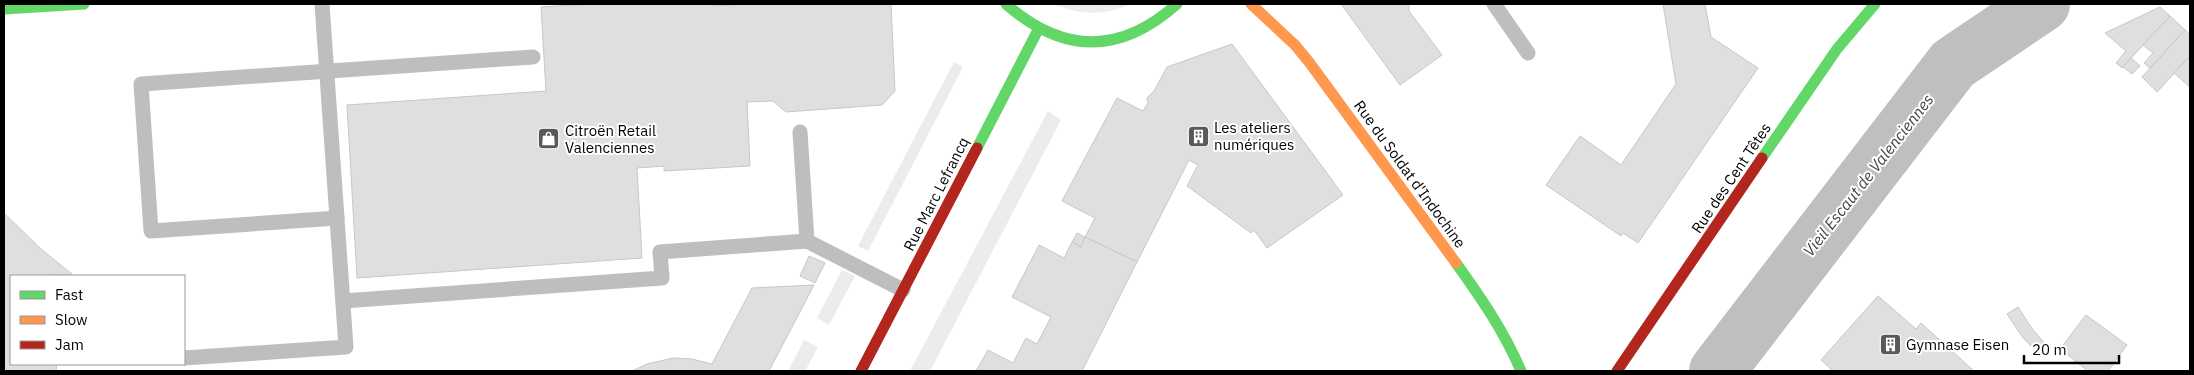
<svg xmlns="http://www.w3.org/2000/svg" width="2194" height="375" font-family="'IBM Plex Sans',sans-serif">
<style>
.green{fill:#ececec}
.lines{fill:none;stroke-linecap:round;stroke-linejoin:round}
.river{stroke:#bfbfbf;stroke-width:56}
.building{fill:#dfdfdf;stroke:#c7c7c7}
.lane{stroke:#bebebe;stroke-width:15}
.fast{stroke:#63d668;stroke-width:11}
.slow{stroke:#ff974d;stroke-width:11}
.jam{stroke:#b3261e;stroke-width:11}
.labels{text-anchor:middle;dominant-baseline:central;stroke-width:4;stroke-linejoin:round;paint-order:stroke}
.poi-label{font-size:15px;fill:#000;stroke:#fff;text-anchor:start}
.street-label{font-size:15px;fill:#000;stroke:#fff}
.water-label{font-size:16px;font-style:italic;fill:#444;stroke:#fff}
</style>
<rect width="100%" height="100%" fill="#fff"/>
<!-- green -->
<g class="green">
<path d="M1054 4H1130C1105 16 1079 15 1054 4Z"/>
<polygon points="954,62 963,67 868,251 858,246"/>
<polygon points="1048,111 1061,120 930,371 910,371"/>
<polygon points="842,270 855,276 829,325 817,318"/>
<polygon points="804,340 818,347 805,371 788,371"/>
</g>
<g class="lines">
<!-- river -->
<polyline class="river" points="1717,371 1953,64 2042,4"/>
</g>
<!-- building -->
<g class="building">
<polygon points="592,4 713,4 713,6 749,4 891,4 895,91 882,105 786,112 773,101 747,102 750,166 664,171 664,166 637,168 642,258 357,278 347,105 546,91 541,7"/>
<polygon points="1341,4 1409,4 1409,11 1442,55 1400,85"/>
<polygon points="1663,4 1705,4 1711,37 1758,68 1638,243 1623,233 1621,236 1546,185 1580,136 1621,165 1676,84"/>
<polygon points="2160,7 2170,16 2122,68 2116,63 2126,51 2105,33"/>
<polygon points="2170,16 2185,30 2150,68 2144,63 2153,53 2143,45"/>
<polygon points="2185,30 2190,35 2190,56 2157,92 2142,77"/>
<polygon points="1232,44 1343,195 1267,248 1254,230 1251,233 1187,186 1198,165 1189,160 1137,262 1085,237 1095,218 1062,201 1117,98 1143,111 1148,103 1147,98 1154,91 1167,67"/>
<polygon points="2190,56 2190,87 2174,73"/>
<polygon points="2131,58 2140,66 2132,74 2123,67"/>
<polygon points="4,213 41,249 73,275 11,276 11,364 57,364 56,371 4,371"/>
<polygon points="1077,233 1085,237 1081,247 1072,242"/>
<polygon points="1085,237 1137,262 1082,371 976,371 988,350 1013,363 1026,338 1037,344 1051,317 1012,297 1039,245 1064,258 1072,242 1081,247"/>
<polygon points="809,256 825,263 815,283 800,276"/>
<polygon points="814,285 769,371 632,371 647,364 673,358 692,359 712,364 752,288"/>
<polygon points="1878,296 1916,329 1921,323 1974,371 1829,371 1831,369 1821,360"/>
<polygon points="2018,307 2033,330 2046,345 2038,353 2023,338 2007,314"/>
<polygon points="2086,315 2127,345 2108,371 2088,371 2060,349"/>
</g>
<g class="lines">
<!-- lane -->
<g class="lane">
<polyline points="1494,4 1528,53"/>
<polyline points="337,218 151,231 141,84 533,57"/>
<polyline points="807,241 903,290"/>
<polyline points="343,301 662,278 660,252 807,241 800,132"/>
<polyline points="184,358 346,347 322,4"/>
</g>
<!-- fast -->
<g class="fast">
<path d="M1006 4C1063 54 1120 55 1177 4"/>
<polyline points="4,9 84,4"/>
<polyline points="977,148 1038,30"/>
<polyline points="1762,158 1837,49 1875,4"/>
<path d="M1456 263C1481 298 1504 331 1521 371"/>
</g>
<!-- slow -->
<polyline class="slow" points="1251,4 1295,45 1309,62 1456,263"/>
<!-- jam -->
<g class="jam">
<polyline points="861,371 977,148"/>
<polyline points="1617,371 1762,158"/>
</g>
</g>
<!-- icons -->
<defs>
<symbol id="building-square" viewBox="-11 -11 22 22"><rect x="-9" y="-9" width="18" height="18" rx="4" fill="#595959" stroke="#fff"/><path d="M-4-6H4V6H1V3H-1V6H-4ZM-2.5-4.3h1.7v1.8h-1.7ZM.8-4.3h1.7v1.8H.8ZM-2.5-1h1.7V.8h-1.7ZM.8-1h1.7V.8H.8Z" fill="#fff"/></symbol>
<symbol id="shop-square" viewBox="-11 -11 22 22"><rect x="-9" y="-9" width="18" height="18" rx="4" fill="#595959" stroke="#fff"/><path d="M-5-2.5h2.3a2.7 3.5 0 0 1 5.4 0H5L5.5 6h-11ZM-1.5-2.5h3a1.5 2.3 0 0 0-3 0Z" fill="#fff"/></symbol>
</defs>
<g fill-rule="evenodd">
<use href="#building-square" x="1186" y="124" width="25" height="25"/>
<use href="#shop-square" x="536" y="126" width="25" height="25"/>
<use href="#building-square" x="1878" y="332" width="25" height="25"/>
</g>
<g class="labels">
<!-- poi labels -->
<g class="poi-label">
<text x="1214" y="127">Les ateliers<tspan x="1214" dy="17">numériques</tspan></text>
<text x="565" y="130">Citroën Retail<tspan x="565" dy="17">Valenciennes</tspan></text>
<text x="1906" y="344">Gymnase Eisen</text>
</g>
<!-- street labels -->
<g class="street-label">
<text transform="translate(1410 174) rotate(54)">Rue du Soldat d'Indochine</text>
<text transform="translate(1731 178) rotate(-56)">Rue des Cent Têtes</text>
<text transform="translate(936 194) rotate(-63)">Rue Marc Lefrancq</text>
</g>
<!-- water labels -->
<g class="water-label">
<text transform="translate(1868 175) rotate(-52)">Vieil Escaut de Valenciennes</text>
</g>
</g>
<!-- border -->
<rect width="2194" height="375" fill="none" stroke="#000000" stroke-width="10"/>
<!-- legend -->
<rect x="10" y="275" width="175" height="90" fill="#ffffff" stroke="#999999"/>
<rect x="20" y="291" width="25" height="8" fill="#63d668" stroke="#999999"/>
<text x="55" y="300" font-size="15" fill="#000000">Fast</text>
<rect x="20" y="316" width="25" height="8" fill="#ff974d" stroke="#999999"/>
<text x="55" y="325" font-size="15" fill="#000000">Slow</text>
<rect x="20" y="341" width="25" height="8" fill="#b3261e" stroke="#999999"/>
<text x="55" y="350" font-size="15" fill="#000000">Jam</text>
<!-- scale -->
<path d="M2024 355v8h95v-8" fill="none" stroke="#000000" stroke-width="2.5"/>
<text x="2032" y="355" font-size="15" fill="#000000" stroke="#ffffff" stroke-width="4" paint-order="stroke">20 m</text>
</svg>
